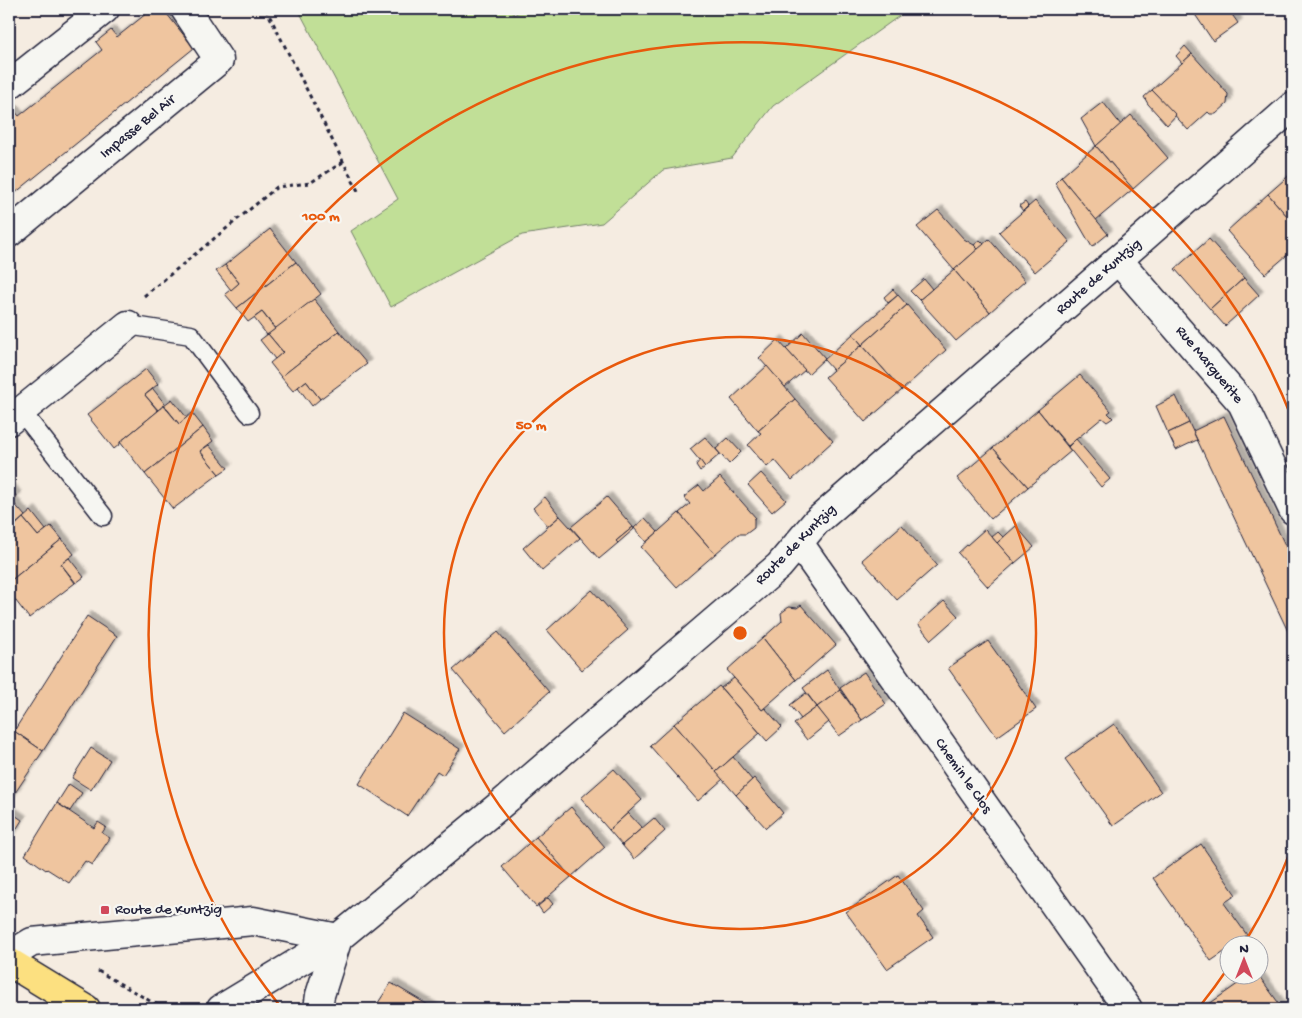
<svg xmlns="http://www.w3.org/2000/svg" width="1302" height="1018" font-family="'Gochi Hand',sans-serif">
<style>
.green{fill:#c1df97;stroke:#728069}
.building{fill:#efc59f;stroke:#22223b;filter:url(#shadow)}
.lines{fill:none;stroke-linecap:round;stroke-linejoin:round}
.service-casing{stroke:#22223b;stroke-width:21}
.minor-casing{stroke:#22223b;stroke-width:31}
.tertiary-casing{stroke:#22223b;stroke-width:31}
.primary-casing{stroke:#22223b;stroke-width:31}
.path{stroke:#22223b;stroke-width:3;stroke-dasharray:4 4;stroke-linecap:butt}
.service{stroke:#f6f6f2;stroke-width:18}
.minor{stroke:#f6f6f2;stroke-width:28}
.tertiary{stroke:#f6f6f2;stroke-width:28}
.primary{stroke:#fce080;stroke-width:28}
.ring{fill:none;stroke:#e8590c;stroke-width:2.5}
.poi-dot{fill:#d1495b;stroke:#f6f6f2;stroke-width:2}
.labels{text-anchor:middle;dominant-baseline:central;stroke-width:4.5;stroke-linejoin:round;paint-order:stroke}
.street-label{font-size:15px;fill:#22223b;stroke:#f6f6f2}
.poi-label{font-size:15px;fill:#22223b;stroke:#f6f6f2;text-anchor:start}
.centre{fill:#e8590c;stroke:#f6f6f2;stroke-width:2.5}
.ring-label{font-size:15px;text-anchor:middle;font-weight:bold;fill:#e8590c;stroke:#f6f6f2;stroke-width:4.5;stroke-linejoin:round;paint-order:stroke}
</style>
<defs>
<filter id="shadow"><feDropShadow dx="4.5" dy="-4.5" stdDeviation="1" flood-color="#0004"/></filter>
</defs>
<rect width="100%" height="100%" fill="#f5ece1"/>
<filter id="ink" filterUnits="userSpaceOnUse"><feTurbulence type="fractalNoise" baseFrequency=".02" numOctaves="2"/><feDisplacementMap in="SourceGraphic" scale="10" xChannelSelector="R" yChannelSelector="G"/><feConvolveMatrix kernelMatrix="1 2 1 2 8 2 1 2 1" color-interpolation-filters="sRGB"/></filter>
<g filter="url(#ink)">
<!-- green -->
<polygon class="green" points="298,9 511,9 514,15 523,9 909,9 773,106 732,158 663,170 602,223 522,235 391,307 351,231 398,199"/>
<!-- building -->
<g class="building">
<polygon points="152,9 163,9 194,48 9,198 9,113 13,109 19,116 102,50 96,42 111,30 117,37"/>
<polygon points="1200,9 1228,9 1238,23 1213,41 1194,13"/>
<polygon points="1185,46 1192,54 1182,63 1176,56"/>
<polygon points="1192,54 1228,94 1227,104 1216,114 1210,114 1208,112 1188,130 1152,90"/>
<polygon points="1152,90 1176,115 1167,125 1148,104 1144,97"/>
<polygon points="1103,102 1121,125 1096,146 1081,119"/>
<polygon points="1131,115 1168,158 1133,189 1096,146"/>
<polygon points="1096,146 1133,189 1096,220 1061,177"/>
<polygon points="1293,172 1293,223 1268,194"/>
<polygon points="1061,177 1108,234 1092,247 1055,183"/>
<polygon points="1268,194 1293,223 1293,250 1265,274 1227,231"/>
<polygon points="1035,201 1070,242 1035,272 999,232"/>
<polygon points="1025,202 1028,206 1023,211 1019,206"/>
<polygon points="938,210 964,239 974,245 978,249 954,270 917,227"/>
<polygon points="270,229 296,262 237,308 225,294 239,283 225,265"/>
<polygon points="989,239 1025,281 990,312 954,270"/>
<polygon points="1209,239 1244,278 1210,309 1175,269"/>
<polygon points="980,240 984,244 978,249 974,245"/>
<polygon points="296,262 321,294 276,329 262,312 248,322 237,308"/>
<polygon points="225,265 239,283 231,290 216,271"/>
<polygon points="954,270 990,312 956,341 919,300"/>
<polygon points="1244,278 1259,295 1225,326 1210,309"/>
<polygon points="924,279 932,289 919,300 910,291"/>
<polygon points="893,289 898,295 888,303 884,297"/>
<polygon points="898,295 907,305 862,345 853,334"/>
<polygon points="314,299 339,331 281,377 270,363 283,352 268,334"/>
<polygon points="907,305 946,350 902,390 862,345"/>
<polygon points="262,312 275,329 267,335 254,318"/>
<polygon points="339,331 367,364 320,399 306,381 293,391 281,377 282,376"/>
<polygon points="803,333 825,358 808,374 786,349"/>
<polygon points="268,334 283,352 275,359 260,340"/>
<polygon points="853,334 862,345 833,370 824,360"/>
<polygon points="778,340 805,370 785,387 759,358"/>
<polygon points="862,345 902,390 865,422 825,377"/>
<polygon points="767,366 795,399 758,431 731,399"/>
<polygon points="146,369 158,384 145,395 158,411 120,442 120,444 114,449 87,415"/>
<polygon points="1080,375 1111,411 1108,413 1113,418 1107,422 1102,418 1068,446 1038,410"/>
<polygon points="306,381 320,399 312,406 298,387"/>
<polygon points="153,389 165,404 158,410 145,395"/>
<polygon points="1176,396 1189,423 1168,433 1156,406"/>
<polygon points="172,399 187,418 179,424 164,405"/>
<polygon points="795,399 833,441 813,459 814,460 792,480 775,460 767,467 748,445 761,433 758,431"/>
<polygon points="164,406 179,424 192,413 203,427 145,474 120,442"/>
<polygon points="1038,410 1071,451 1028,487 993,448"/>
<polygon points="1224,416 1293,562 1293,642 1193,431"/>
<polygon points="1189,423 1197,440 1176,450 1168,433"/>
<polygon points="203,427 213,441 200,451 219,474 173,509 145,474"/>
<polygon points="705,437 720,454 705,467 690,449"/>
<polygon points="728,438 741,452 729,464 716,449"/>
<polygon points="1076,439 1110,479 1101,487 1068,447"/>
<polygon points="209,445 228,468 219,474 200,451"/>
<polygon points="993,448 1028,487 991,519 957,478"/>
<polygon points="700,460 705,467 700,471 696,465"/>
<polygon points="761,473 786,500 772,512 748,485"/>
<polygon points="720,477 756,518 754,519 754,528 746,534 738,534 715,554 679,513 690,504 684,497 699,485 704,491"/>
<polygon points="9,486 17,497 9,503"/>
<polygon points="545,497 560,516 548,526 533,508"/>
<polygon points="607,497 633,527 616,541 618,543 599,559 571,527"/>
<polygon points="12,501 25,516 16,524 9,513 9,503"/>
<polygon points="31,511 46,530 38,536 23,518"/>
<polygon points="9,513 17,524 9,531"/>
<polygon points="679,513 715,554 677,587 641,547"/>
<polygon points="560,516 580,538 542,571 523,548"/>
<polygon points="23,518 38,536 51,526 62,539 9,582 9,531"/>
<polygon points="645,518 658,532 646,542 634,528"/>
<polygon points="902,525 937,565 897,600 862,560"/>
<polygon points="1016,526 1034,547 1015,563 997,543"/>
<polygon points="633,527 634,529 618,543 616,541"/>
<polygon points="985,529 1015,563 988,587 958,553"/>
<polygon points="998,532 1003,537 997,543 992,537"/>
<polygon points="62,539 74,554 61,564 75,583 29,618 9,592 9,582"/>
<polygon points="69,558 84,577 76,583 61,564"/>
<polygon points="592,590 628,630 582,670 547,630"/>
<polygon points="944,601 958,616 931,640 918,624"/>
<polygon points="801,605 836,645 796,680 763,638 782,621 781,613 789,607 797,608"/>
<polygon points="87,616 117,636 43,751 14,731"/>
<polygon points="498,632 549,692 505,731 453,670"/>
<polygon points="763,638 796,680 762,710 727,670"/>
<polygon points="988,641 1036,709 997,737 948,668"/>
<polygon points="827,670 840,690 817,707 803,688"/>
<polygon points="864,672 886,704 862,720 840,688"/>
<polygon points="734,678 762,710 765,708 782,727 767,741 721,688"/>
<polygon points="719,686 760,733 716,772 674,724"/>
<polygon points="840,690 862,720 839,736 817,707"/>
<polygon points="806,693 817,707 801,719 790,705"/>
<polygon points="817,707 829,722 807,740 794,724"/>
<polygon points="403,713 460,749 443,775 437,771 407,816 359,784"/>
<polygon points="674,724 723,779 698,801 650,746"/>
<polygon points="1114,724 1161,792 1113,826 1065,759"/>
<polygon points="14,731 43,751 9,802 9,740"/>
<polygon points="91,748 110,760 91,790 72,778"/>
<polygon points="733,757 752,780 736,795 716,772"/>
<polygon points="614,769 642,800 609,830 581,798"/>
<polygon points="754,778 783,813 766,828 736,795"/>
<polygon points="69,784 82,793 70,811 57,803"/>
<polygon points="57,803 94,828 98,822 106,827 102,833 110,838 92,865 85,861 69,883 47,869 46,870 25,855"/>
<polygon points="571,807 605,847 571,877 536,837"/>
<polygon points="9,811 22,820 9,841"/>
<polygon points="628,813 642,828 622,845 609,830"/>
<polygon points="654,818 665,831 634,859 622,845"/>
<polygon points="536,837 571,877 536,907 502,867"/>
<polygon points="1201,844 1236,895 1224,903 1247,935 1232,946 1230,946 1230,948 1211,961 1153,878"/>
<polygon points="898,875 924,911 918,916 933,937 887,969 846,912"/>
<polygon points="548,898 553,904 543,913 538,906"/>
<polygon points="1249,976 1259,976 1283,1009 1202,1009"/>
<polygon points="391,983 435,1009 374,1009"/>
</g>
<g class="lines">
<defs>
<g id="service">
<polyline points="128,325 191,335 249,413"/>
<polyline points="21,411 103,516"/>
</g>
<g id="minor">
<polyline points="9,85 105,9"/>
<polyline points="9,233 219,60 185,9"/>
<polyline points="1118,260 1242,403 1293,510"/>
<polyline points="9,421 128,325"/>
<polyline points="799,543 1128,1009"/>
<polyline points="9,956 32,942 253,921 338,938"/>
</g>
<g id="tertiary">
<polyline points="221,1009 338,938 500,805 779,566 816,522 1118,260 1293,106"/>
<polyline points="318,1009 320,995 338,938"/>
</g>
<polyline id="primary" points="9,962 86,1009"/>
</defs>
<!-- service casing -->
<use href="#service" class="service-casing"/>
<!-- minor casing -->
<use href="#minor" class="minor-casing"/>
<!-- tertiary casing -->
<use href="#tertiary" class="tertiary-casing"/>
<!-- primary casing -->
<use href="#primary" class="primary-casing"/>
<!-- path -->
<g class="path">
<polyline points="266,9 358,191"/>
<polyline points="144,296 277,187 310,183 343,162"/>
<polyline points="98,971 164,1009"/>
</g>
<!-- service -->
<use href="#service" class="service"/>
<!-- minor -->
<use href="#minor" class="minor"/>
<!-- tertiary -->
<use href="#tertiary" class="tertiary"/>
<!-- primary -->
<use href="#primary" class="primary"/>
</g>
</g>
<!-- distance rings -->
<g class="ring">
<circle cx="740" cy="633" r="296"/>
<path d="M1293 845A592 592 0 0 1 1245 942M1228 968A592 592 0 0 1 1200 1006M280 1006A592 592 0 1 1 1293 421"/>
</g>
<!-- markers -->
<rect class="poi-dot" x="100" y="905" width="10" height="10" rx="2.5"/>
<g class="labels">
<!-- street labels -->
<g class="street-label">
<text transform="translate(138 127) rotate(-39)">Impasse Bel Air</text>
<text transform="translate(1099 277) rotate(-41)">Route de Kuntzig</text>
<text transform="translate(1209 365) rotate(50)">Rue Marguerite</text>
<text transform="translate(796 545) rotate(-45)">Route de Kuntzig</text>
<text transform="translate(963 776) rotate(55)">Chemin le Clos</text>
</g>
<!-- poi labels -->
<g class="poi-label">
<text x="115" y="910">Route de Kuntzig</text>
</g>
</g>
<circle cx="740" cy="633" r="8" class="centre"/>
<g class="ring-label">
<text x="321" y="220">100 m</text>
<text x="531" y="429">50 m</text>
</g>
<!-- margin -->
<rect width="1302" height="1018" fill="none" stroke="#f6f6f2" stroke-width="30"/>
<rect x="15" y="15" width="1272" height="988" fill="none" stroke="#22223b" stroke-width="2" filter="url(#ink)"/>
<!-- north arrow -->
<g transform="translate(1244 960)"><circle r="24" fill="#f6f6f2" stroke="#a1a1a9"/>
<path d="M0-4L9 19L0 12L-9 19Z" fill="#d1495b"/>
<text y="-8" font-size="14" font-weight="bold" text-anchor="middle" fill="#22223b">N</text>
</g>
</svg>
